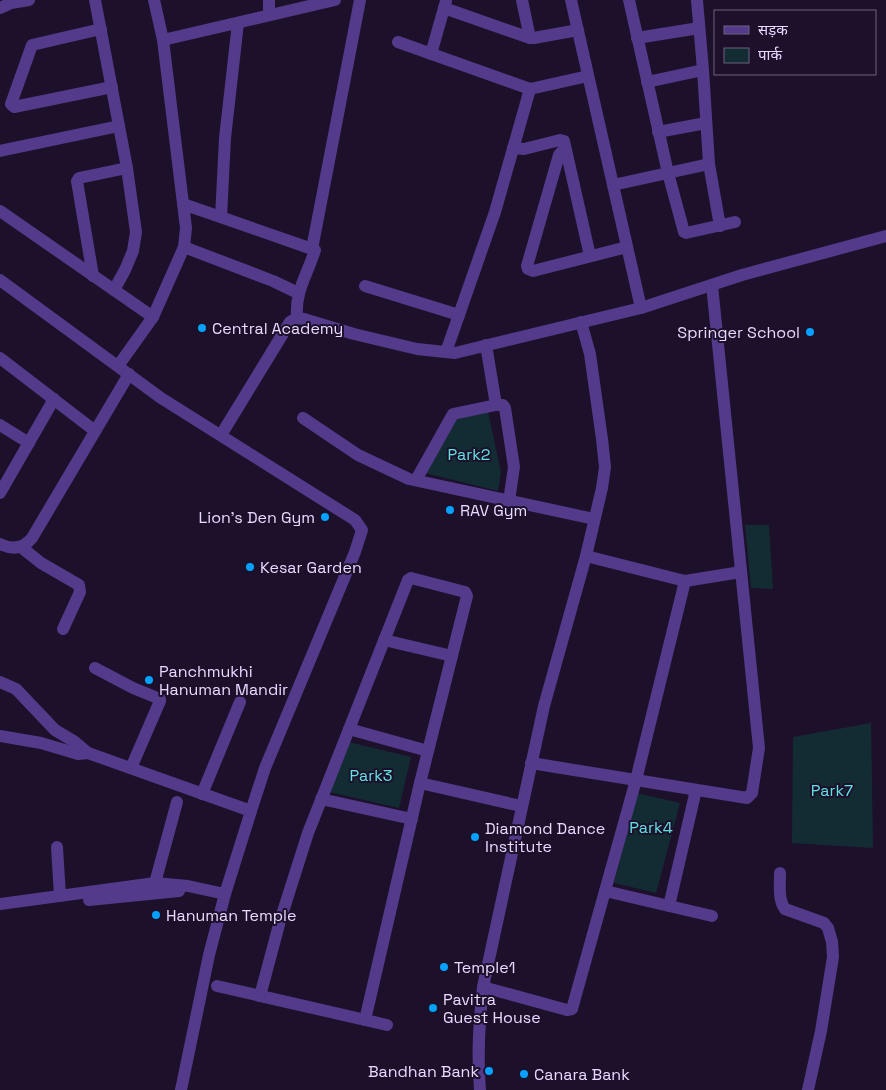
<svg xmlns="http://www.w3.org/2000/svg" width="886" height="1090" font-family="'Space Grotesk','Noto Sans Devanagari',sans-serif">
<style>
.green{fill:#132c34}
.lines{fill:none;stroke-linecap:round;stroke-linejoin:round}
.minor{stroke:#533a8a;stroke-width:12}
.poi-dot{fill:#05a1ff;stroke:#1c102a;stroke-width:2}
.labels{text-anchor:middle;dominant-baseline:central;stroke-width:4;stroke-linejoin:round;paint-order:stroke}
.poi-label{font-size:16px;fill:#e8d9ff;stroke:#1c102a;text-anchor:start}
.park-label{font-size:16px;fill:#61e0e3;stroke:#1c102a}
</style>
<rect width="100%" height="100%" fill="#1c102a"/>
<!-- green -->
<g class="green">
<polygon points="488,412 501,472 498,491 425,473 456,418"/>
<polygon points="745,525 769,525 773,589 751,588"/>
<polygon points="871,723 873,848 792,843 793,737"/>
<polygon points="349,742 411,757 399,808 329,792"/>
<polygon points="637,793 680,803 656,893 614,883"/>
</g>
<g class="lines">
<!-- minor -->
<g class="minor">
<polyline points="95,0 127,168 136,232 133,251 125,270 114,290"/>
<polyline points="269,0 269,15"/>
<polyline points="522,0 530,38"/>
<polyline points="571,0 641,308"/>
<polyline points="629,0 668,173 684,232 686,233 735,222"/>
<polyline points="697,0 703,70 709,164"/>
<polyline points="0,8 11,3 29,0"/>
<polyline points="444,8 530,38 534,38 578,30"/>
<polyline points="101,29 32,45 11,104 14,107 112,87"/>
<polyline points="637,38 699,28"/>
<polyline points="163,40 335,0"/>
<polyline points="398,42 530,89 588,76"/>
<polyline points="431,54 446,1"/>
<polyline points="647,82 703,70"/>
<polyline points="658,132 706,123"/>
<polyline points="513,148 524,149 560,140 564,141 590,256"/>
<polyline points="565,148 559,155 527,266 528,269 533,271 627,247"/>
<polyline points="0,151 119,126"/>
<polyline points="613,185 709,164 720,226"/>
<path d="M183 204 315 250C307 276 295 290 297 318"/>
<polyline points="0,211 153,317"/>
<polyline points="221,217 225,138 238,23"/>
<polyline points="184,247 273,281 298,293"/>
<polyline points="312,249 360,0"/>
<polyline points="93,276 77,181 79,178 127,168"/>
<polyline points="0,280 161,398 355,520 362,530 355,552 265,768 251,811 225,894 209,955 181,1090"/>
<polyline points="365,286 459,315"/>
<polyline points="486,345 496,405"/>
<polyline points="446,352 495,212 530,89"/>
<polyline points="0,358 95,431"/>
<polyline points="118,366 153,317 184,247 186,228 163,40 154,0"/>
<polyline points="303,418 358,455 409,479 594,519"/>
<polyline points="0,425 29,443"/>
<polyline points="221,435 290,322 297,318 304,319 354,334 417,349 455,353 641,308 742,275 886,236"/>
<polyline points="416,480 453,414 496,405 503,405 505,408 514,467 509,501"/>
<polyline points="0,493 54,399"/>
<path d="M0 544C12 550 23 549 32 538L129 374"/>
<polyline points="21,547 41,563 79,585 80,592 63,629"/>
<polyline points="586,556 685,581 741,572"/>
<polyline points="384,640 452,656"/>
<polyline points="95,668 133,688 160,699 160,701 131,768"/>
<polyline points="0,682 16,689 55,730 75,742 88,753 251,811"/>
<polyline points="349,729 428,751"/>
<polyline points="0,736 41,743 78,754 88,753"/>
<polyline points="531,763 747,798 752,793 759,748 712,285"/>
<polyline points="420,783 521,806"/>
<polyline points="202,794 240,702"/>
<polyline points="321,799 412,819"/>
<polyline points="57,847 60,896"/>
<path d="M780 873C780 885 778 900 785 909L824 923 828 928 832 942 833 957 821 1031 808 1090"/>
<polyline points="155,883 177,802"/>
<polyline points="605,891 712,916"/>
<polyline points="89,900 179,891"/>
<polyline points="0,904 155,883 188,886 225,894"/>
<polyline points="669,906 696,790"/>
<polyline points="217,986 387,1025"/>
<polyline points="483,987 567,1010 572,1009 636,780 685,581"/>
<polyline points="260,996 280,921 308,833 408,580 411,578 465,592 467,596 420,783 365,1020"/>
<path d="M480 1090C477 1053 479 1023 483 987L544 706 586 556 602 488 605 467 602 439 590 354 581 322"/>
</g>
</g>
<!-- markers -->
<g class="poi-dot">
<circle cx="202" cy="328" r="5"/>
<circle cx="810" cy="332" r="5"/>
<circle cx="450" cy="510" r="5"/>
<circle cx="325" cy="517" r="5"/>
<circle cx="250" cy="567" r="5"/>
<circle cx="149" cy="680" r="5"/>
<circle cx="475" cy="837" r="5"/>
<circle cx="156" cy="915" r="5"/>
<circle cx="444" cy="967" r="5"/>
<circle cx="433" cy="1008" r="5"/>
<circle cx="489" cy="1071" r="5"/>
<circle cx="524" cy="1074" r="5"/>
</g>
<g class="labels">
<!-- poi labels -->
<g class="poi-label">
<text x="212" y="328">Central Academy</text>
<text x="800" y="332" text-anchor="end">Springer School</text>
<text x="460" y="510">RAV Gym</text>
<text x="315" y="517" text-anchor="end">Lion's Den Gym</text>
<text x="260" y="567">Kesar Garden</text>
<text x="159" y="671">Panchmukhi<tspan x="159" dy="18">Hanuman Mandir</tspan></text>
<text x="485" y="828">Diamond Dance<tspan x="485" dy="18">Institute</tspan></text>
<text x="166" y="915">Hanuman Temple</text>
<text x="454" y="967">Temple1</text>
<text x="443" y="999">Pavitra<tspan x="443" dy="18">Guest House</tspan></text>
<text x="479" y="1071" text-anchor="end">Bandhan Bank</text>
<text x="534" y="1074">Canara Bank</text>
</g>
<!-- park labels -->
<g class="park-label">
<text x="469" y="454">Park2</text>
<text x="371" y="775">Park3</text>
<text x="832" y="790">Park7</text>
<text x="651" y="827">Park4</text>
</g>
</g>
<!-- legend -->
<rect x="714" y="10" width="162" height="65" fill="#1c102a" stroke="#6e607f"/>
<rect x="724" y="26" width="25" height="8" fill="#533a8a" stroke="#6e607f"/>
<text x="758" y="35" font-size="15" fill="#e8d9ff">सड़क</text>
<rect x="724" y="48" width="25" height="15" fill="#132c34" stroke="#6e607f"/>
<text x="758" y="60" font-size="15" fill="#e8d9ff">पार्क</text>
</svg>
